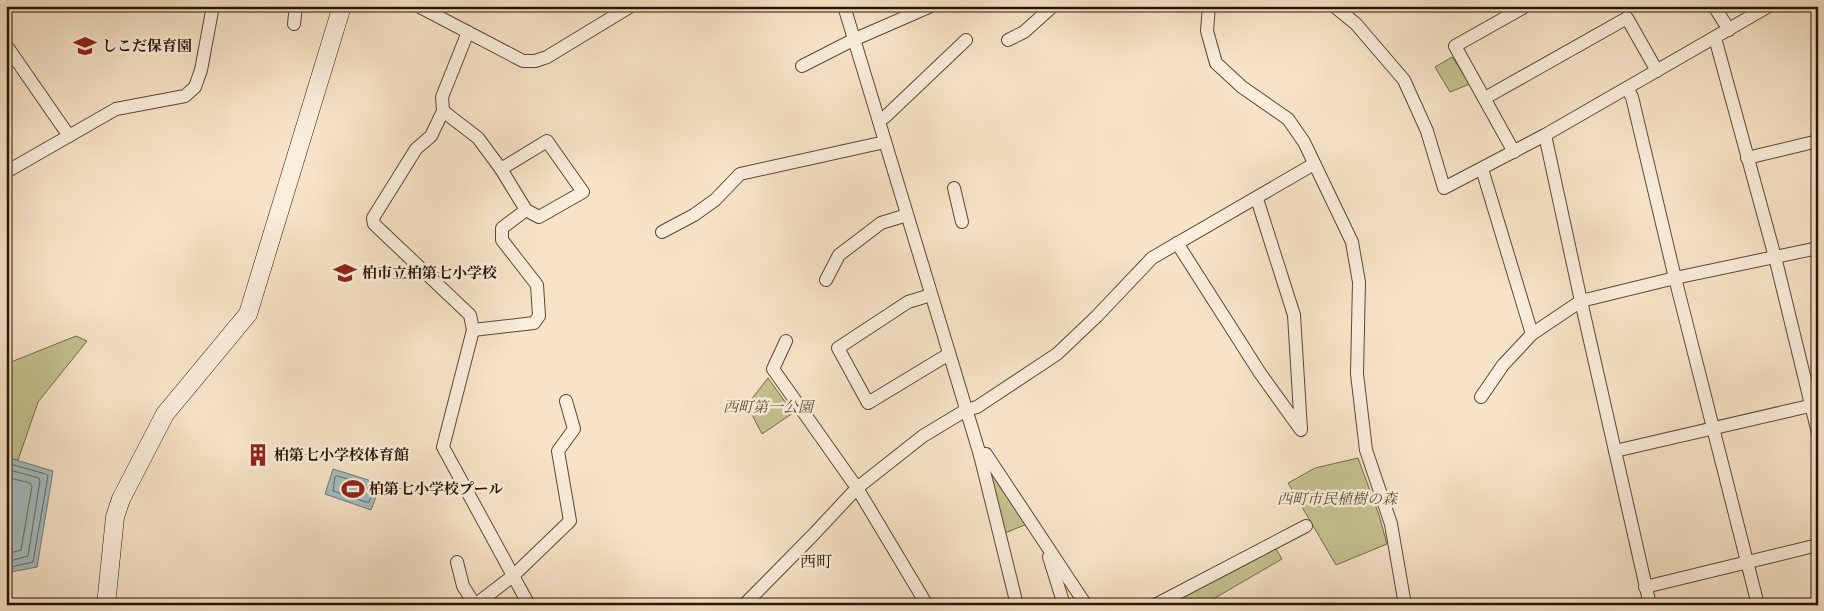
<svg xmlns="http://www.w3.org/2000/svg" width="1824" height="611" font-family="'IM FELL French Canon','Noto Serif JP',serif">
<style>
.green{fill:#c4c290;stroke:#766b48}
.water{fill:#a2bcc0;stroke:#717973}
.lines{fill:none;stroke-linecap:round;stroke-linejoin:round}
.shore{stroke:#656860;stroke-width:1}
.street-casing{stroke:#5c4832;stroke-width:14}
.secondary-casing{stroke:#281400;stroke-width:19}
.street{stroke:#faeddb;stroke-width:12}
.secondary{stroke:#faeddb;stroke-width:18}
.labels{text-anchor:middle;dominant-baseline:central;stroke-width:5;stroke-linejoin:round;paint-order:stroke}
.poi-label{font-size:15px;font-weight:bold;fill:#281400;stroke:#faeddb;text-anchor:start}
.park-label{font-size:15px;font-style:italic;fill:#5f5132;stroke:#faeddb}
.neighbourhood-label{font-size:16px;fill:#281400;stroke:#faeddb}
</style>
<rect width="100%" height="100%" fill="#f7e4c8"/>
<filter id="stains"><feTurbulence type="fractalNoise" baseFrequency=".004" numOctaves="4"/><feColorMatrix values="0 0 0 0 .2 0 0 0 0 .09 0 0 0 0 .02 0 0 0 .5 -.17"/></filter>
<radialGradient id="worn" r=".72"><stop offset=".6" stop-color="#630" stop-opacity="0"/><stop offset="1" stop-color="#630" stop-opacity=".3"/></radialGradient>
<!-- green -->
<g class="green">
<polygon points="1452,57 1470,84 1450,92 1435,67"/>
<polygon points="76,336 87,341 38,402 18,460 6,457 6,364"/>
<polygon points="768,378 793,413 762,434 747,405"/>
<polygon points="1358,458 1379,515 1387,544 1336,565 1288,483 1315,468"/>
<polygon points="988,467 1032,522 1005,533"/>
<polygon points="1275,547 1282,559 1203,605 1173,605 1171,601"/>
</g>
<!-- water -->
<g class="water">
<polygon points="6,457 53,471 37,567 6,573"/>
<polygon points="333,469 381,484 371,510 325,494"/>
</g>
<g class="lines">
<!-- shore -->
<g class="shore">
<polyline points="6,463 46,474 48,476 33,562 6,568"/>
<polyline points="6,469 39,478 40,481 28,556 6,562"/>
<polygon points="338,476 373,487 374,489 369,502 366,502 333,491 335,477"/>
<polyline points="6,477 30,483 32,486 21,550 6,554"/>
</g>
<defs>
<g id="street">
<polyline points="418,6 523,61 535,61 547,57 631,6"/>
<polyline points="844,6 980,455 1017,605"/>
<polyline points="1209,6 1207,31 1216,63 1242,87 1288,119 1304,142 1352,242 1359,282 1357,374 1366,450 1391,524 1405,605"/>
<polyline points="1334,6 1356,24 1404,80 1427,131 1444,188 1545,135 1769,6"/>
<polyline points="1714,6 1729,30"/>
<polyline points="294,24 296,6"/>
<polyline points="468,32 442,97 443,111 431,136 416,149 373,218 374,224 470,315 473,330 443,447 529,605"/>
<polyline points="1715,38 1775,257 1818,433"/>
<polyline points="1008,40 1024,32 1053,6"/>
<polyline points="6,45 69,136"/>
<polyline points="802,66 853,40 931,6"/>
<polyline points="1627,88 1632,97 1675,278 1758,605"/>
<polyline points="1485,98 1627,18 1657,71"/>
<polyline points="443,111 478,138 501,169"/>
<polyline points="879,120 885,117 966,40"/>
<polyline points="1545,135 1581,301 1650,605"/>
<polyline points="1514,152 1455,46 1526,6"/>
<polyline points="1747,158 1818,141"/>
<polyline points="1482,169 1532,334"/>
<polyline points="6,172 116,109 185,96 195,87 201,70 213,6"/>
<polyline points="954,188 962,222"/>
<polyline points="662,232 694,215 715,200 740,174 885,142"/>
<polyline points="1177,243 1260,373 1301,430 1294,315 1257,199"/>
<polyline points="826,280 839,255 881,223 907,215"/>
<polyline points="931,295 908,302 838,348 868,403 949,354"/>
<polyline points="473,330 534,323 539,316 537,285 502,240 502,228 526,210 539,217 583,192 547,141 501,169 526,210"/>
<polyline points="786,341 773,369 857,488 927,605"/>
<polyline points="1481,397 1503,365 1532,334 1581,301 1675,278 1818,248"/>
<polyline points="1615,451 1818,404"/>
<polyline points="980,455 986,454 1086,605"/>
<polyline points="1049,557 1064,605"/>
<polyline points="457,562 463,586 475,605"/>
<polyline points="1645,587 1818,545"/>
<polyline points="475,605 514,575 570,521 558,451 574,429 566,401"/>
<polyline points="744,605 813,535 857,488 923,436 966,410 977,407 1057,354 1097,316 1152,258 1314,164"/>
<polyline points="1155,605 1306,526"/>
</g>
<polyline id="secondary" points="106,605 115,517 121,499 165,414 248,314 342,6"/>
</defs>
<!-- street casing -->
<use href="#street" class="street-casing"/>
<!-- secondary casing -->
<use href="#secondary" class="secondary-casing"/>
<!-- street -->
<use href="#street" class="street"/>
<!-- secondary -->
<use href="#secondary" class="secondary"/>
</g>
<!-- icons -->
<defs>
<symbol id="school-bare" viewBox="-9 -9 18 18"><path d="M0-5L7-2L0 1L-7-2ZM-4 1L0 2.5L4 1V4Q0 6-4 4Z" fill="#8f2418" stroke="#faeddb" stroke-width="2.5" paint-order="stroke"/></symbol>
<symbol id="building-bare" viewBox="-9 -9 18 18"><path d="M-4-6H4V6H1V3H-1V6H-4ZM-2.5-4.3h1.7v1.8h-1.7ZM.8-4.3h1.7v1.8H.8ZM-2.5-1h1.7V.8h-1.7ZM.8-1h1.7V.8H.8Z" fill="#8f2418" stroke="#faeddb" stroke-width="2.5" paint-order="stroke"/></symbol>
<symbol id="stadium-bare" viewBox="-9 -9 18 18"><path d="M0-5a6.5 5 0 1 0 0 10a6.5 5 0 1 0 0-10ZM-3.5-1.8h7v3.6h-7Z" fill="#8f2418" stroke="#faeddb" stroke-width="2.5" paint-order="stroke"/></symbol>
</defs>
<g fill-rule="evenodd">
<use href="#school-bare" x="69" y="30" width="32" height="32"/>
<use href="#school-bare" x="329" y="257" width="32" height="32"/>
<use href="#building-bare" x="242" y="439" width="32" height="32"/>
<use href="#stadium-bare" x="337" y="473" width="32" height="32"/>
</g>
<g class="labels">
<!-- poi labels -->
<g class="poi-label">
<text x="102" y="46">しこだ保育園</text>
<text x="362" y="273">柏市立柏第七小学校</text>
<text x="274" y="455">柏第七小学校体育館</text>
<text x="369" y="489">柏第七小学校プール</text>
</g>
<!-- park labels -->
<g class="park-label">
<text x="768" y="407">西町第一公園</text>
<text x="1337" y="499">西町市民植樹の森</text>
</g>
<!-- neighbourhood labels -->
<g class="neighbourhood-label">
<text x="816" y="561">西町</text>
</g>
</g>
<!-- margin -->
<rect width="1824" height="611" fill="none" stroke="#f7e4c8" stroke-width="25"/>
<rect x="8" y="8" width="1809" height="596" fill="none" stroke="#281400" stroke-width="2.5"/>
<rect x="12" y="12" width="1799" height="586" fill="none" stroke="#281400"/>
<rect width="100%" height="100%" filter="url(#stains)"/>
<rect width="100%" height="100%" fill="url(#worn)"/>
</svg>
